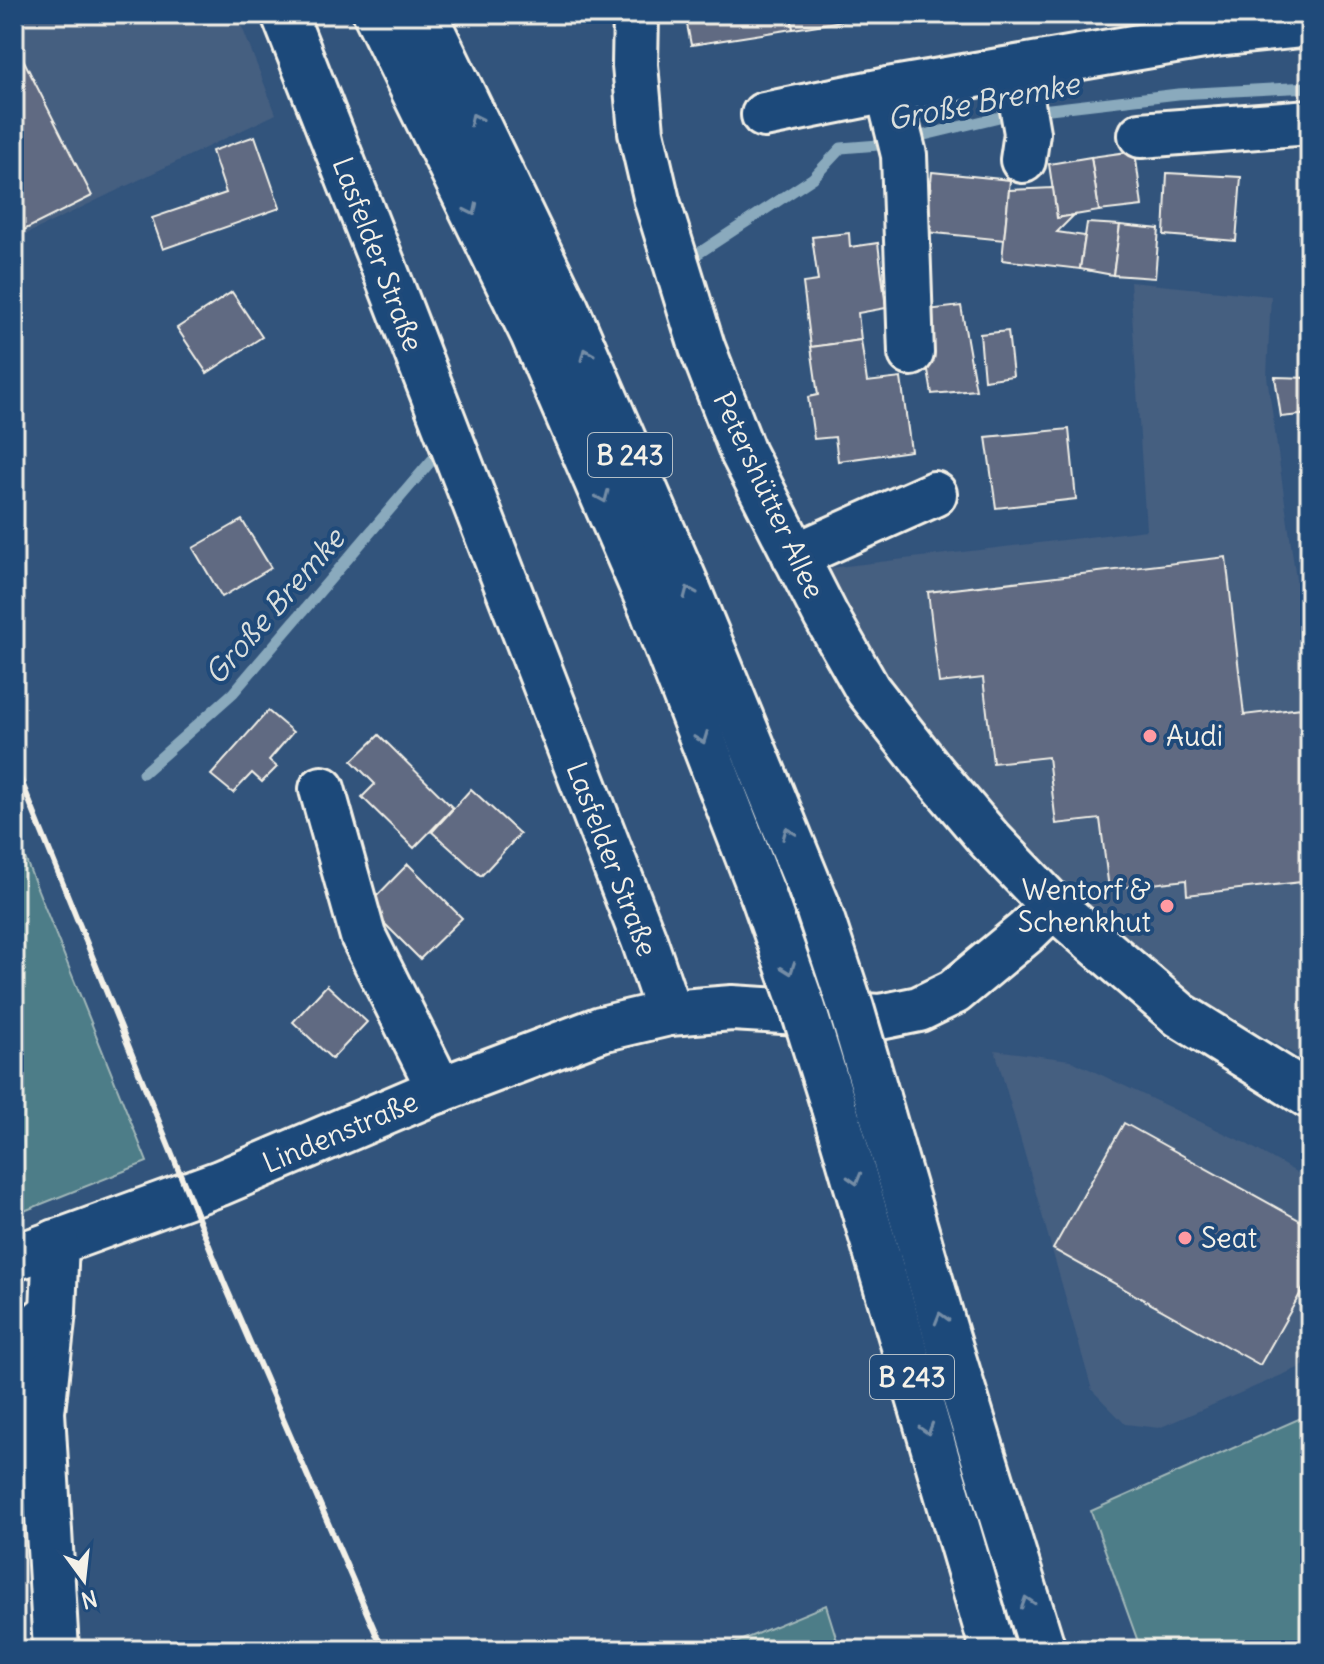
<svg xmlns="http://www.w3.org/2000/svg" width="1324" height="1664" font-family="Delius,sans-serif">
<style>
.built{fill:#445e80}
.green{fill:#4e7d88;stroke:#a1b7b8;stroke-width:2}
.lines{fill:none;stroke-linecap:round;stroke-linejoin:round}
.stream{stroke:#8aaabd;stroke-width:11}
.building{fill:#606a82;stroke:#f4f1e8;stroke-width:2}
.minor-casing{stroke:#f4f1e8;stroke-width:50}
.highway-casing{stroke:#f4f1e8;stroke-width:50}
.minor{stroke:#1f4a7a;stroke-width:44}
.highway{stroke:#1f4a7a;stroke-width:44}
.rail{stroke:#f4f1e8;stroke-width:6}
.highway-bridge-casing{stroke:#f4f1e8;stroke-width:50;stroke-linecap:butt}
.highway-bridge{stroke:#1f4a7a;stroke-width:44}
.oneway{stroke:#748da6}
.poi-dot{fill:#ff9aa2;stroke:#1f4a7a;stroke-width:3}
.labels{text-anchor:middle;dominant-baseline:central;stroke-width:8;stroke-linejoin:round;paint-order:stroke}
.shield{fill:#1f4a7a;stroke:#b4bfc7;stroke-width:2}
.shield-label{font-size:26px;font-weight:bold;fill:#f4f1e8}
.street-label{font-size:28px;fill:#f4f1e8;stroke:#1f4a7a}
.poi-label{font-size:28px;fill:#f4f1e8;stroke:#1f4a7a;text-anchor:start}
.water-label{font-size:30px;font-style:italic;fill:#dadfdd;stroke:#1f4a7a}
</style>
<rect width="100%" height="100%" fill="#32547c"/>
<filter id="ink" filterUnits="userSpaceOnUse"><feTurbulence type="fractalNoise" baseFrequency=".0125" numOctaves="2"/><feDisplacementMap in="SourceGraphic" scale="16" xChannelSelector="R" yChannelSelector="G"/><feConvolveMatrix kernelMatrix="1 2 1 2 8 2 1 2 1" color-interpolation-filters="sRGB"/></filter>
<g filter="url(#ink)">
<!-- built -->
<g class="built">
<polygon points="14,14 237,14 276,114 14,240"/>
<polygon points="1130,282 1271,296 1267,376 1310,677 1310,1063 1188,993 1075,900 1001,832 883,676 821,569 1146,530"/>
<polygon points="995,1050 1070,1060 1245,1143 1310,1180 1310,1363 1159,1428 1125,1424 1092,1390"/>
</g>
<!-- green -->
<g class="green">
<polygon points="17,838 147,1162 14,1215 14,840"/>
<polygon points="1310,1414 1310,1650 1141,1650 1091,1511"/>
<polygon points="826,1605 840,1650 718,1650"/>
</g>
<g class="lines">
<!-- stream -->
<g class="stream">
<polyline points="1033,111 1178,94 1310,87"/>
<polyline points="908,139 1016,113"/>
<polyline points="699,253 813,178 841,148 891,144"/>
<polyline points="143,773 233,693 432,460"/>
</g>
</g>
<!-- building -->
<g class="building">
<polygon points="685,14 791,14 793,29 691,45"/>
<polygon points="791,14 867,14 867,17 793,29"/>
<polygon points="14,41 92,196 14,235"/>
<polygon points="255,136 280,208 163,249 152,218 226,193 212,151"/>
<polygon points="1135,151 1142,206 1099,211 1091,157"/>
<polygon points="1091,157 1099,211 1057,218 1049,164"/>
<polygon points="932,172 1010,180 1004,240 926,232"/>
<polygon points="1167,173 1241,177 1236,241 1164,235"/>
<polygon points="1053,188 1057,218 1074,215 1057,232 1085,236 1080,269 1002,260 1009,190"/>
<polygon points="1087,223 1120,225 1113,275 1080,269"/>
<polygon points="1120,225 1159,229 1155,278 1113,275"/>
<polygon points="849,233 850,247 878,243 886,308 858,313 861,340 811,347 803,283 818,281 812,237"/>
<polygon points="1310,234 1310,275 1306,276 1299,236"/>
<polygon points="232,292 262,337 207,373 177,328"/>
<polygon points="961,306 976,390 932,394 918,311"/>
<polygon points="1008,331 1013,376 984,380 980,334"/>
<polygon points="861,340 867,382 901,378 911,451 838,461 835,437 814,439 808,397 818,395 811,347"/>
<polygon points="1275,377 1310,378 1310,414 1281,417"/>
<polygon points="1069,429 1076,499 996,508 986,437"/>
<polygon points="242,520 271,568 222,597 193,548"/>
<polygon points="1226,557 1244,715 1310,707 1310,803 1308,803 1310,821 1310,881 1187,895 1186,880 1109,889 1100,819 1056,824 1048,757 993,763 983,678 939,683 928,592"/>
<polygon points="268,711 293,732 269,760 277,767 262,782 252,773 233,793 211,775"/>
<polygon points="379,735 453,808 414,848 362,797 375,784 352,761"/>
<polygon points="471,789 520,834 481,876 432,832"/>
<polygon points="408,864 462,918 420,959 367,906"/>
<polygon points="327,985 367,1022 332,1059 293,1022"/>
<polygon points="1124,1123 1310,1226 1310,1290 1304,1287 1260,1365 1053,1249"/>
</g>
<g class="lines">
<defs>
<g id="minor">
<polyline points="284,14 392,288 644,940 669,1013"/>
<polyline points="636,14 635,65 641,132 657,201 702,347 743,453 826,616 868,690 933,773 989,839 1053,906 1180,1015 1310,1096"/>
<polyline points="1016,69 1027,133 1023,160"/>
<polyline points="888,90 904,155 911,353"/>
<polyline points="764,115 888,90 1215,34 1310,24"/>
<polyline points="1141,135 1310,122"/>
<polyline points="795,556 934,494"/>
<polyline points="322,789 363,936 440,1090"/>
<polyline points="14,1258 220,1183 429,1094 601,1029 669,1013 732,1008 880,1017 919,1009 954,992 1025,933 1053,906"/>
<polyline points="53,1311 42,1412 56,1650"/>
<polyline points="14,1346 53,1311 56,1242"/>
</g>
<g id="highway">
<polyline points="376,14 533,334 652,609 763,895"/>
<polyline points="424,14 566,308 688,589 817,905"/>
<polyline points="877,1097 947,1338 1043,1650"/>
<polyline points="833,1104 993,1650"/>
</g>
</defs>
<!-- minor casing -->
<use href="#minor" class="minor-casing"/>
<!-- highway casing -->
<use href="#highway" class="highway-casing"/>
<!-- minor -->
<use href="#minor" class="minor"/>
<!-- highway -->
<use href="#highway" class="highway"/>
<!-- rail -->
<polyline class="rail" points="14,763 225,1285 383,1650"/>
<defs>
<g id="highway-bridge">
<polyline points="763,895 803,1008 833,1104"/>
<polyline points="817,905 851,1008 877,1097"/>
</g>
</defs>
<!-- highway-bridge casing -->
<use href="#highway-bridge" class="highway-bridge-casing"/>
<!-- highway-bridge -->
<use href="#highway-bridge" class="highway-bridge"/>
</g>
<!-- one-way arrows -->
<defs><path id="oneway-chevron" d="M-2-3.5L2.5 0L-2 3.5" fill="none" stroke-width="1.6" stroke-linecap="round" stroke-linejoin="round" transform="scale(2)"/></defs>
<g class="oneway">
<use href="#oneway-chevron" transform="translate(475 119) rotate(-116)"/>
<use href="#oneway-chevron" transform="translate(472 210) rotate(64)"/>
<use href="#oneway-chevron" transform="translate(586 354) rotate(-113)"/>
<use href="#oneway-chevron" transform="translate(603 497) rotate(67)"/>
<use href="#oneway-chevron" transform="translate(689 592) rotate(-113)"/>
<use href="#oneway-chevron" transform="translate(702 738) rotate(69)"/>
<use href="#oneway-chevron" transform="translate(788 833) rotate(-112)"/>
<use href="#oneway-chevron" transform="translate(789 969) rotate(70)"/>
<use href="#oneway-chevron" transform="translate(855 1179) rotate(74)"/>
<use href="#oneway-chevron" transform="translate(941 1318) rotate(-106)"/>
<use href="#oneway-chevron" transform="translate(927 1429) rotate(73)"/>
<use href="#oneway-chevron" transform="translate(1027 1602) rotate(-108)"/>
</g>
</g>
<!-- markers -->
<g class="poi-dot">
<circle cx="1150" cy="736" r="8"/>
<circle cx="1167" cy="906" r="8"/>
<circle cx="1185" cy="1238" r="8"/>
</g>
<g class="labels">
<!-- shield labels -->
<g class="shield">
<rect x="588" y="433" width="84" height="44" rx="6"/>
<rect x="870" y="1355" width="84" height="44" rx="6"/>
</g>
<g class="shield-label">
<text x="630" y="455">B 243</text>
<text x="912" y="1377">B 243</text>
</g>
<!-- street labels -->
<g class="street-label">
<text transform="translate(378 254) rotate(69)">Lasfelder Straße</text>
<text transform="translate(769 495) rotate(65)">Petershütter Allee</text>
<text transform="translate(612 859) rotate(69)">Lasfelder Straße</text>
<text transform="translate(340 1132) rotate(-23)">Lindenstraße</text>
</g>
<!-- poi labels -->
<g class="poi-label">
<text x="1166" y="736">Audi</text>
<text x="1151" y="890" text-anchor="end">Wentorf &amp;<tspan x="1151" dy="32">Schenkhut</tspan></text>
<text x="1201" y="1238">Seat</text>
</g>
<!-- water labels -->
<g class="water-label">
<text transform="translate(983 101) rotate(-11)">Große Bremke</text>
<text transform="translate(274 606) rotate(-49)">Große Bremke</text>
</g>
</g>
<!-- margin -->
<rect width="1324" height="1664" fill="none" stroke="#1f4a7a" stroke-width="48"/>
<rect x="24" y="24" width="1276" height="1616" fill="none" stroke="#f4f1e8" stroke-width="3" filter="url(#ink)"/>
<!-- north arrow -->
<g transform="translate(84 1580) rotate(165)" stroke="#1f4a7a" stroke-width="6" paint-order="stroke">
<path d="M0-6L14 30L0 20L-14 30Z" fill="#f4f1e8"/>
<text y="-12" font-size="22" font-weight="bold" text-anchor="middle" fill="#f4f1e8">N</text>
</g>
</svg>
